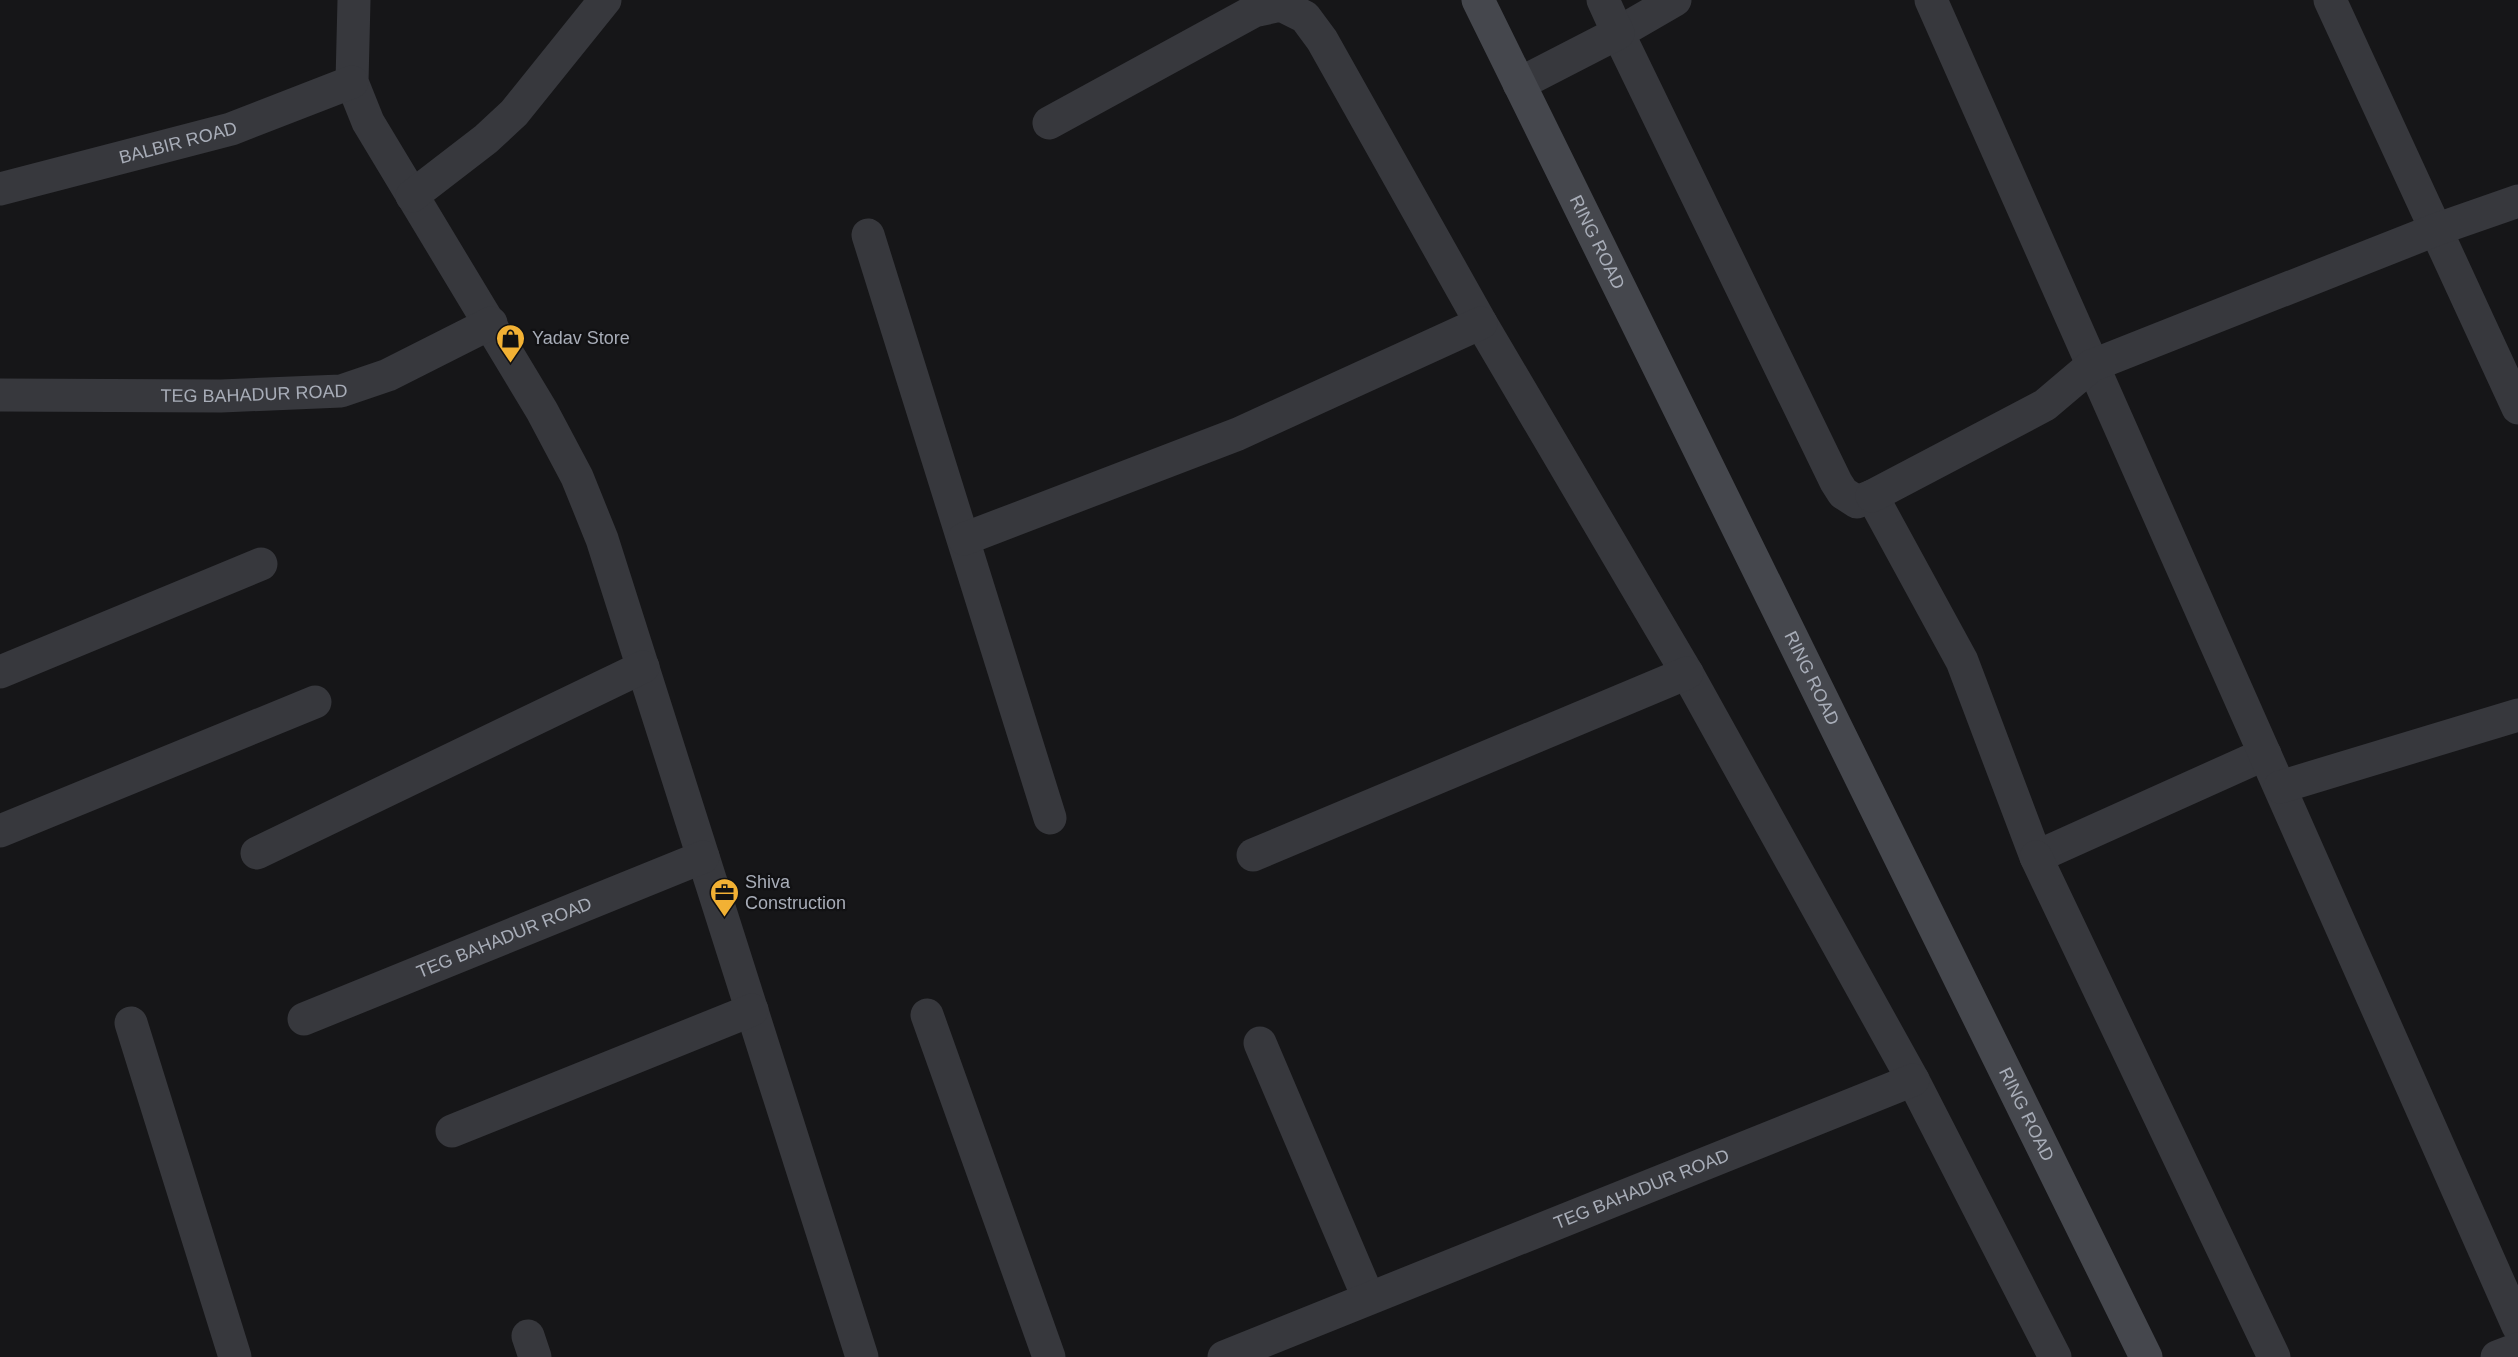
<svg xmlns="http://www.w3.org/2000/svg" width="2518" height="1357" font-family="Arial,sans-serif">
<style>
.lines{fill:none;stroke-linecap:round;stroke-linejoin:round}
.street{stroke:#37383d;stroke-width:33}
.secondary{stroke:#45474d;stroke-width:33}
.labels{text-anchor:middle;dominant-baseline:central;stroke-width:4.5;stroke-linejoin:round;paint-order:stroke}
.street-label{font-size:18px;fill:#a8adb8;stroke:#111113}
.poi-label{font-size:18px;fill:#a8adb8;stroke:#111113;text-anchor:start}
</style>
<rect width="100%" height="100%" fill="#161618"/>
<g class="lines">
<!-- street -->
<g class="street">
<polyline points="354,0 352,82 368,122 542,411 577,477 602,539 862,1357"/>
<polyline points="1675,0 1618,33 1836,482 1843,493 1857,502 1872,496 1962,661 2036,857 2265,754"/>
<polyline points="1931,0 2518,1326"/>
<polyline points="2330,0 2518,408"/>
<polyline points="1519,84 1618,33 1603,0"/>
<polyline points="1049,123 1254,11 1281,5 1305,17 1322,40 1481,323 1687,673 1913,1080 2055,1357"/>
<path id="s1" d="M0 189 231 129 352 82"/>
<polyline points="412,196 486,139 514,113 605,0"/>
<polyline points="868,235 1050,818"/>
<path id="s2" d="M0 395 221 396 341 391 388 375 491 323"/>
<polyline points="1872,496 2045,405 2091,366 2435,230 2518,201"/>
<polyline points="964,539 1238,434 1481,323"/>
<polyline points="0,672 261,564"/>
<polyline points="2280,787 2518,715"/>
<polyline points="0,831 315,702"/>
<polyline points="257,853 643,667"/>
<polyline points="1253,855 1687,673"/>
<polyline points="2036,857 2274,1357"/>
<polyline points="927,1015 1049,1357"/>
<path id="s3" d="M304 1019 703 857"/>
<polyline points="131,1023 235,1357"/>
<polyline points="1260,1043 1368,1297"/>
<polyline points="452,1131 752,1010"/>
<polyline points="528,1336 535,1357"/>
<path id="s4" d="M1224 1357 1913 1080"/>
<polyline points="2497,1357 2518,1349"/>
</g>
<!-- secondary -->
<path class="secondary" id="s5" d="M1478 0 2146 1357"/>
</g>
<!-- icons -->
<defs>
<symbol id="shop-pin" viewBox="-11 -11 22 30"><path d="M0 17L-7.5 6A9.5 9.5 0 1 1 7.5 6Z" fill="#f2b134" stroke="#111113"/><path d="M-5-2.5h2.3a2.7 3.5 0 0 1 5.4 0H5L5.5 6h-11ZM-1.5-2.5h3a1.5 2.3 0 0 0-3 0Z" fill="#111"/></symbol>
<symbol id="office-pin" viewBox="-11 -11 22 30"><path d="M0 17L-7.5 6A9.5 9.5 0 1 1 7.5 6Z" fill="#f2b134" stroke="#111113"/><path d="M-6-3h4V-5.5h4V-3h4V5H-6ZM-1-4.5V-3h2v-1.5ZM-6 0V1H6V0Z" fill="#111"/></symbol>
</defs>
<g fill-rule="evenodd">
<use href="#shop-pin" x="494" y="322" width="33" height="45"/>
<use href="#office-pin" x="708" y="876" width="33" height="45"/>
</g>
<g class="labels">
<!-- street labels -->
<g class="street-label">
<text stroke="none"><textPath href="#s1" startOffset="184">BALBIR ROAD</textPath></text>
<text stroke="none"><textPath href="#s5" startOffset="270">RING ROAD</textPath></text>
<text stroke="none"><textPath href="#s2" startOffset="254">TEG BAHADUR ROAD</textPath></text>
<text stroke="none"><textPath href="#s5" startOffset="756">RING ROAD</textPath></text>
<text stroke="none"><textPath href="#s3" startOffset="216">TEG BAHADUR ROAD</textPath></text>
<text stroke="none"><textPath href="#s5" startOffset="1242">RING ROAD</textPath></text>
<text stroke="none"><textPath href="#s4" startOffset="450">TEG BAHADUR ROAD</textPath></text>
</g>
<!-- poi labels -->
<g class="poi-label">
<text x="532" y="338">Yadav Store</text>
<text x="745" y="882">Shiva<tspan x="745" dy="21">Construction</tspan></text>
</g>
</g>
</svg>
